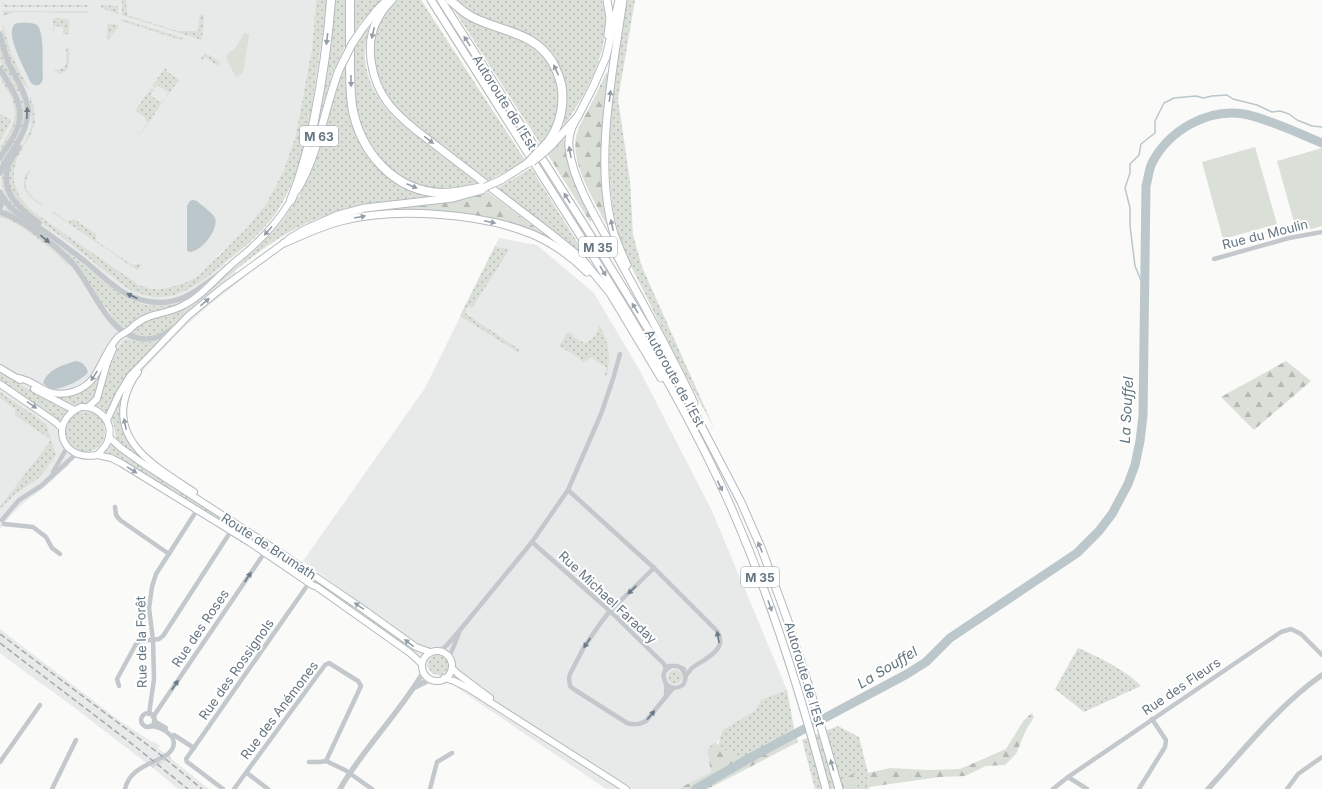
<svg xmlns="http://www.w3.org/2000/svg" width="1322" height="789" font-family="Inter,sans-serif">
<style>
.built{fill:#e8e9e9}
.grass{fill:url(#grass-dots)}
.forest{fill:url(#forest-firs)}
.green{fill:#dadfd7}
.water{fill:#bbc7cb}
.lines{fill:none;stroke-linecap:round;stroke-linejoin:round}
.stream{stroke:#bbc7cb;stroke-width:1.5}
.river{stroke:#bbc7cb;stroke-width:9}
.minor-tunnel{stroke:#d5d9db;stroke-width:4.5;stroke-dasharray:4.5 2;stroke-linecap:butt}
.secondary-casing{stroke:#b3babf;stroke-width:8}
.primary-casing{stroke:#b5babe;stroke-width:9}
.trunk-casing{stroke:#b4b9bd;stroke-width:9}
.motorway-casing{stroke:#b4b9bd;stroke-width:10}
.minor{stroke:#c3c8cc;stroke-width:4.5}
.tertiary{stroke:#c3c8cc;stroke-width:5.5}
.secondary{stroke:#fff;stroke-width:6}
.primary{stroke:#fff;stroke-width:7}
.trunk{stroke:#fff;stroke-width:7}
.motorway{stroke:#fff;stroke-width:8}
.rail{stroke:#a2aab0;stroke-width:1.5;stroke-dasharray:6 3;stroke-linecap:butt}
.secondary-bridge-casing{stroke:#b3babf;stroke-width:8;stroke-linecap:butt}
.primary-bridge-casing{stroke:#b5babe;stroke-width:9;stroke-linecap:butt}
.motorway-bridge-casing{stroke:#b4b9bd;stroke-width:10;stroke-linecap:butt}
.secondary-bridge{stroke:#fff;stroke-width:6}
.primary-bridge{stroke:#fff;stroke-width:7}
.motorway-bridge{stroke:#fff;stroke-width:8}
.oneway{fill:#939fa8}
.oneway2{fill:#6a7a87}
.labels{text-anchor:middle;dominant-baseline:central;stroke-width:4;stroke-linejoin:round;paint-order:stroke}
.shield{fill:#fff;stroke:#939fa8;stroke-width:1}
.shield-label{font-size:12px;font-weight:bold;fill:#657683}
.street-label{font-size:13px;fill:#657683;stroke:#fff}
.water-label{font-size:14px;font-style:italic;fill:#60757c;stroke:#fff}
</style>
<defs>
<pattern id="grass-dots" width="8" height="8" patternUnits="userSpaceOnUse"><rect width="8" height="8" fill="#dadfd7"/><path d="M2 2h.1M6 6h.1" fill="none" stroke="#b4b9b4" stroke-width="1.8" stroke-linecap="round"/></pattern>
<pattern id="forest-firs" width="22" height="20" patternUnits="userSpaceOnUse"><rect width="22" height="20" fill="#dadfd7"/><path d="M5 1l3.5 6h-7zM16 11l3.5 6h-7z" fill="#b4b9b4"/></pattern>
</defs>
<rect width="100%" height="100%" fill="#fafaf8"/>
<!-- built -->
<g class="built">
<polygon points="0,0 316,0 312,49 295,138 283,172 266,204 255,220 236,239 216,257 244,278 208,306 180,331 146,367 135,382 130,394 127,411 128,421 104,425 95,415 88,412 81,413 70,419 73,448 69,465 45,487 26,501 13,513 0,529"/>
<polygon points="499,238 537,245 594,293 639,369 712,511 787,690 707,749 711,772 678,789 606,789 422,664 374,614 303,561 425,388"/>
<polygon points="0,629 120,721 152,742 153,741 160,746 158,748 209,789 178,789 158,772 67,702 21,669 0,653"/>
</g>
<!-- grass -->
<g class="grass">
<polygon points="122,0 126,0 127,15 177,31 198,31 200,14 204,15 202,40 122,15"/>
<path d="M316 0H327C323 33 318 66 313 99 306 138 299 179 276 213 259 237 235 255 212 273 184 295 161 306 127 288 104 271 82 252 59 235 48 227 18 209 12 197 10 193 7 184 8 179 9 159 26 146 31 127 33 117 27 105 31 97L34 108 35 122 31 134 17 158 14 170V181L19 196 30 209 46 221 139 285 151 289H163L182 284 197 277 246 229 266 204 283 172 295 138 312 49Z"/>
<polygon points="335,0 347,0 346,44 333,72 311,148 323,93 331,44"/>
<polygon points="353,0 381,0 362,21 353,33"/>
<path d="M396 0H421L525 160 507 171 488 181C470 167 452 153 434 139 417 127 398 114 387 96 378 82 373 65 374 49 376 27 381 16 396 0Z"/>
<path d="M454 0H602C604 8 606 17 606 25 604 60 585 96 565 124H563L565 112 563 81 527 34 475 15Z"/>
<path d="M627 0H635L618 99 630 181 633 235 642 267 714 428C690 384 667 340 646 296 636 275 623 254 618 232 599 159 616 73 627 0Z"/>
<polygon points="2,3 9,5 86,5 89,7 3,7"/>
<polygon points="101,5 118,6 118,14 101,8"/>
<polygon points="455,9 519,37 542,53 554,71 560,93 556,124 541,145 454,10"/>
<polygon points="3,11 89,11 86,13 14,12 3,16"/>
<polygon points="53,18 69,19 69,34 63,34 63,27 54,26 53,34"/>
<polygon points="122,19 183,38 181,40 122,21"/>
<polygon points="110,23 119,26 108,40 107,39 107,26"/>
<path d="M3 25 11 54 29 89C16 82 0 39 3 25Z"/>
<path d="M369 27C367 38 364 49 365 60 367 76 373 91 382 103 391 117 405 127 418 137 438 153 458 168 479 184L458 188 446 189 433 188 414 185 387 169 364 139 354 103 353 52 362 34Z"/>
<path d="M0 44C11 70 32 101 22 129 17 142 6 154 0 167L1 161C13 141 29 121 19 95 15 85 7 76 1 66L2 64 0 60Z"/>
<path d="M69 47C69 57 72 71 60 74L54 70C56 69 59 70 61 69 69 67 66 55 66 49Z"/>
<polygon points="204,54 209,55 220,62 218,66 205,57 203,60 201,59"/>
<path d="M346 64C346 72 345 80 346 89 349 139 379 188 432 195L431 197C383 202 337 206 293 230 258 249 223 281 192 307 183 315 176 327 165 332 151 338 144 336 129 334L141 323 149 319 187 306 252 253 272 233 283 220 299 196 311 171 335 92Z"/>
<polygon points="165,68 167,69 166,71 179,80 167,96 166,96 168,92 157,85 155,88 152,86"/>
<path d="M0 73C23 110 23 116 0 153 0 141 15 131 15 113 15 95 0 85 0 73Z"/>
<polygon points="151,88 154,90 150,95 161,103 163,100 164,100 140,135 136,132 136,131 140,134 148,122 145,120 146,118 135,111"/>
<polygon points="0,114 11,120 9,125 0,141"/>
<path d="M10 159 5 189 11 202 22 213C15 208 9 203 5 195 0 179 1 174 10 159Z"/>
<polygon points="531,168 591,264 591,265 564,240 497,188 513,179"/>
<path d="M28 171 30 172C19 188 31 196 43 205L42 206C29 197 17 188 28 171Z"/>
<path d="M6 207 16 216 57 244 124 297 145 305 163 306 177 304 178 305 140 317 121 330C119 327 114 323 113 320 109 311 111 311 102 304L79 268 71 259 4 211Z"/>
<polygon points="53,211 68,222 74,219 96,234 96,241 132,265 141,264 140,267 137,270 134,268 52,212"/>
<path d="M0 214C20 218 55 249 70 264L67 265C59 253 14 218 0 217Z"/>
<polygon points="495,246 509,250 472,308 468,306 465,313 517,348 519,350 519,353 460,316"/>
<path d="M599 325C609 343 612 357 606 377L604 376 606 372V367L590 357 588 360 583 362 578 357 559 346 568 332 573 334 572 336 586 344C588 340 590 341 593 338 597 335 598 329 599 325Z"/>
<path d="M125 339C136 342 146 343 158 341L159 343 107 414 96 406C106 383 109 358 125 339Z"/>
<polygon points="104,364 96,396 89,404 70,405 51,395 74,394"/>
<polygon points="0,373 66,410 67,411 60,421 0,380"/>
<path d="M124 390C123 399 121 409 121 418 120 440 140 456 155 468L128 449 116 438 112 418Z"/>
<polygon points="0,392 46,424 56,455 39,478 16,493 0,509 0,507 51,440 15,415 15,409 0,398"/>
<circle cx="85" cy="432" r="20"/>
<polygon points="112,444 274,551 415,650 413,653 402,646 257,544 122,461 106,453 105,452"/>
<path d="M1078 648C1097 656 1127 671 1141 686L1084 712 1055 689Z"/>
<circle cx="438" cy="665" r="10"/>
<circle cx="675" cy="677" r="7"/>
<polygon points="787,690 794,728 777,740 740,760 718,745 723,730 755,711 761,700"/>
<polygon points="838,726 859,737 868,773 869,789 858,789 853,774 839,789 815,789 802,740"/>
</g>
<!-- forest -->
<g class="forest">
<path d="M606 73H609L604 109 611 233C598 207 570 165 576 137 578 126 585 116 590 106 596 95 601 84 606 73Z"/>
<polygon points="563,139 565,141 566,153 593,219 590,222 548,155"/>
<path d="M488 192 553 241 549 240 524 229 494 219 467 215 397 211 372 212C411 205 451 206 488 192Z"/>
<polygon points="1286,361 1311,381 1254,430 1221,397"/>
<polygon points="1032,713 1034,717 1026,730 1016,754 1005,765 986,766 965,776 939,777 869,787 868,773 890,768 929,770 960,769 1006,749 1024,720"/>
<polygon points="794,728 798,742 708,789 678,789 711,772 707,749 716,742 718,745 740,760 777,740"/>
<polygon points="853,774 858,789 839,789 844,778"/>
</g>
<!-- green -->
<g class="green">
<polygon points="245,32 249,35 243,73 236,77 226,58 229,52 234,50"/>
<polygon points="1255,147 1277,224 1223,239 1202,162"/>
<polygon points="1322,148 1322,226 1297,233 1277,161"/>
</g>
<!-- water -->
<g class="water">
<path d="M18 23C23 23 32 22 37 25 45 32 42 68 43 79 41 86 36 87 31 83 26 72 7 37 13 27 14 24 15 24 18 23Z"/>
<path d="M193 200 197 201C201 205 213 213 215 218 219 230 201 252 189 252L187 250V206L190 201Z"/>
<path d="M76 361C83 362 86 366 88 372 84 379 63 389 54 389 50 389 46 386 43 383 48 369 63 365 76 361Z"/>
</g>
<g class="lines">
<!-- stream -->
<polyline class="stream" points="1144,288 1135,266 1130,226 1130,208 1125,188 1130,173 1130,164 1139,155 1141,144 1155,133 1155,121 1164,103 1174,98 1196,96 1203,98 1212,96 1227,95 1233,99 1257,105 1272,112 1280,111 1289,114 1297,120 1312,126 1322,127"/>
<!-- river -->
<path class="river" d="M696 789 748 759 907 674 926 662 950 638 1077 553 1099 531 1112 514 1128 484 1135 465 1140 441 1143 416 1146 186C1148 179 1149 169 1152 163 1169 130 1208 108 1244 114 1269 119 1298 133 1322 143"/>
<!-- minor-tunnel -->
<polyline class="minor-tunnel" points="151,766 170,756"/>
<defs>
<g id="secondary">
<path d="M129 330C137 322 147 316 158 314 167 311 176 310 184 305 202 296 214 280 229 267 236 260 245 254 252 247 268 233 280 218 291 200"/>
<polyline points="0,368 20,380"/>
<path d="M138 372C131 381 126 392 124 403 116 447 163 471 194 492"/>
<path d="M19 378C22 379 27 380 30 382 37 385 42 390 49 392 65 397 84 391 94 377 101 366 106 353 114 342"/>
<polyline points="0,384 54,421 62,428"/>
<polyline points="34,389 74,410"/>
<path d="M81 407C100 406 116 424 107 443 105 447 101 451 97 455 61 462 48 421 81 407Z"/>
<polyline points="88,407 97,399 107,363 113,349"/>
<polyline points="107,420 119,394 130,376 188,316 222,288 284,243"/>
<polyline points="109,437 121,448 145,465 284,555 363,609 416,647 430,652"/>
<polyline points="97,455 111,458 121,463 249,542 312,585 317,587 410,653 422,664"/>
<circle cx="437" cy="666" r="15"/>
<polyline points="452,668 458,674 490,698"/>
<polyline points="444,678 454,681 468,688 626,789"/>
</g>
<g id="primary">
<polyline points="607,0 610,18 608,35"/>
<polyline points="362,29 377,10 387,0"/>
<polyline points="552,145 578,116 593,87 606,57 619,0"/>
<polyline points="501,180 528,163"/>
<path d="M297 190C319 154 324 109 339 70"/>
<polyline points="289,239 304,230 338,215 365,208 453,198 482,190"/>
</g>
<g id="trunk">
<path d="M392 0C387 5 382 11 379 17 363 42 371 81 388 103 396 114 406 122 417 131L550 233 581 258 610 293 661 378"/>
<path d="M431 0C475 69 518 138 562 207 622 301 681 397 727 498 769 592 800 690 826 789"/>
<path d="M441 0C518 121 597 242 670 366L741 502 762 550 789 624 814 703 839 789"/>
<path d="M623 0C613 71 593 164 614 234 618 244 622 255 627 265"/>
<path d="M578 116C572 126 568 134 569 147 572 181 598 222 615 252 642 302 670 351 694 403"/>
<path d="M284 243C303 235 321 226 341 221 394 207 481 213 532 234 553 243 571 256 587 272"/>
</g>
<g id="motorway">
<path d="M350 0C350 19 350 38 350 58 350 74 350 90 352 106 360 152 394 192 443 193 456 193 469 190 482 187H485"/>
<path d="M450 0C457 6 464 13 472 17 501 32 534 31 553 63 557 71 561 80 562 89 564 109 560 125 549 141"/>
<path d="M291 200C302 174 308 148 314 121 322 81 328 41 331 0"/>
</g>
</defs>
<!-- secondary casing -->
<use href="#secondary" class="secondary-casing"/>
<!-- primary casing -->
<use href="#primary" class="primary-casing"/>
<!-- trunk casing -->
<use href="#trunk" class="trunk-casing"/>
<!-- motorway casing -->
<use href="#motorway" class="motorway-casing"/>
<!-- minor -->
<g class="minor">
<polyline points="1214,259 1289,238 1322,232"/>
<polyline points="53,472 65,451 67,446"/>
<path d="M568 490 654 568 717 631C719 635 721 639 720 643 718 654 700 662 692 668 690 670 688 673 686 675"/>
<polyline points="115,507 116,515 120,520 169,554"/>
<polyline points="2,520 19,500 41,486 76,454"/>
<polyline points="4,524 33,527 46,537 52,548 60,554"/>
<polyline points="532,542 610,611 664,664 666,670"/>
<path d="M654 568 610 611 602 621 584 647 570 674 569 678 570 686 575 690 627 723C634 725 639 725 646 721L673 688"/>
<polyline points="440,651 447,645 460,630 532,542 568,490 601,414 613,379 620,354"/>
<polyline points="449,658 459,633"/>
<polyline points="668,666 677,666 684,669"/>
<path d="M666 684C672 689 677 689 683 685 687 679 686 674 682 669"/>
<polyline points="119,686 117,679 136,644 140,641 159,639 163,636 231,531"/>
<path d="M666 695C666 692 667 687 666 684 663 676 661 672 670 667"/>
<circle cx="148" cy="720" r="7"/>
<polyline points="149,714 154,679 153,640 149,608 152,587 156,574 197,510"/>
<polyline points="153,717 265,552"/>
<polyline points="154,721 166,728"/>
<polyline points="174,735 194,748"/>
<polyline points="0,762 40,705"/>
<polyline points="309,762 320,762 326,761"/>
<polyline points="247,773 268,789"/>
<polyline points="1068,777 1087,789"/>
<polyline points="52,789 76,740"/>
<path d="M125 789C129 771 145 766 159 759 163 757 167 755 170 752 182 738 163 727 150 726"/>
<polyline points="223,789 190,764 187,762 186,759 309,583"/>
<polyline points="234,789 325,665 329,663 358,681 361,686 326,761 345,770 372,789"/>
<polyline points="430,789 437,762 452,753"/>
<polyline points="1053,789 1068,777 1281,632 1291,629 1301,634 1322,655"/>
<polyline points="1139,789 1165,747 1166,740 1152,719"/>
<polyline points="1287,789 1298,774 1322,757"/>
</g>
<!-- tertiary -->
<g class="tertiary">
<path d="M0 34C2 44 5 54 9 64 19 84 34 103 25 127 20 144 6 156 0 173"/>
<path d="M0 69C12 88 27 108 16 131 12 141 5 149 0 158"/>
<path d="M19 147C15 153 11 159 8 166 0 194 20 209 39 223"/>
<polyline points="0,192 3,200 0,208"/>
<path d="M3 197C8 208 20 215 30 221 50 235 68 248 87 263 100 274 113 287 128 295 135 298 144 301 152 302 181 305 196 291 218 275"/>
<path d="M0 212C23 219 58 247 74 265 94 289 109 339 146 339 157 339 166 335 173 328"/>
<polyline points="415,687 431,679"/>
<path d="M340 789C364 747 400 713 424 671"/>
<path d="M1208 789C1244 750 1278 706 1322 675"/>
</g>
<!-- secondary -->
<use href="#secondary" class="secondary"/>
<!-- primary -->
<use href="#primary" class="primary"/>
<!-- trunk -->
<use href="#trunk" class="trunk"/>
<!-- motorway -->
<use href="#motorway" class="motorway"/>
<!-- rail -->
<g class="rail">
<polyline points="0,634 157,752 202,789"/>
<polyline points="0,643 127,740 188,789"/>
</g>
<defs>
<polyline id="secondary-bridge" points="114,342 118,337 129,330"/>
<g id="primary-bridge">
<polyline points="339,70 352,44 362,29"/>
<polyline points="532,162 541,155 552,145"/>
<polyline points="485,187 501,180"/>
</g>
<polyline id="motorway-bridge" points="528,163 549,141"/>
</defs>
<!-- secondary-bridge casing -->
<use href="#secondary-bridge" class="secondary-bridge-casing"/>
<!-- primary-bridge casing -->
<use href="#primary-bridge" class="primary-bridge-casing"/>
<!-- motorway-bridge casing -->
<use href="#motorway-bridge" class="motorway-bridge-casing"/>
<!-- secondary-bridge -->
<use href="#secondary-bridge" class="secondary-bridge"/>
<!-- primary-bridge -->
<use href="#primary-bridge" class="primary-bridge"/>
<!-- motorway-bridge -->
<use href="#motorway-bridge" class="motorway-bridge"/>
</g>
<!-- one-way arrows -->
<defs><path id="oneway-solid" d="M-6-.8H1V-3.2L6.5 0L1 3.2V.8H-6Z"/></defs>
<g class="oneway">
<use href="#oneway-solid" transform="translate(373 33) rotate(103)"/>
<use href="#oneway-solid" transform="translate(327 39) rotate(97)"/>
<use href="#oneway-solid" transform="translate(467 41) rotate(-122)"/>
<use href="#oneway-solid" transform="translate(556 70) rotate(-115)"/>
<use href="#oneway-solid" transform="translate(351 81) rotate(89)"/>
<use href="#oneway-solid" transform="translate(610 96) rotate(-83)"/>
<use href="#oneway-solid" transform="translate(429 140) rotate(37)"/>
<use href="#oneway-solid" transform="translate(570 152) rotate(-100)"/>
<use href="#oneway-solid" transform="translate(412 186) rotate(23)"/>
<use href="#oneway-solid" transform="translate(567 198) rotate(-122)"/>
<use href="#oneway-solid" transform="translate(360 217) rotate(-10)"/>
<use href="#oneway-solid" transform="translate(490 222) rotate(12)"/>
<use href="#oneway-solid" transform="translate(612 225) rotate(-102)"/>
<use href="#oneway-solid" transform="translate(268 231) rotate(132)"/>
<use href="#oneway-solid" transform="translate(603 271) rotate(58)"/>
<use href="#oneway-solid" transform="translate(205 302) rotate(-40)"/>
<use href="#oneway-solid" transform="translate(635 308) rotate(-121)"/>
<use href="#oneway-solid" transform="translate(94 376) rotate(123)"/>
<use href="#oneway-solid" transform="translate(32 405) rotate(34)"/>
<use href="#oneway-solid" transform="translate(125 424) rotate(-102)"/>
<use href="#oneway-solid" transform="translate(132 470) rotate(32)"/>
<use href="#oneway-solid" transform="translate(720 486) rotate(64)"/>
<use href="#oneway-solid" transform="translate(760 547) rotate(-113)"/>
<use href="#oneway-solid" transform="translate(359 606) rotate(-145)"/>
<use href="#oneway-solid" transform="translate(770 606) rotate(70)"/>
<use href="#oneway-solid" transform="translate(409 643) rotate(-143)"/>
<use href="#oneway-solid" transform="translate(832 765) rotate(-106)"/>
</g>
<g class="oneway2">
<use href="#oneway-solid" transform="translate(27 113) rotate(-88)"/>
<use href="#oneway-solid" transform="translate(45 239) rotate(40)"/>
<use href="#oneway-solid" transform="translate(132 296) rotate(-155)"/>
<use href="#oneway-solid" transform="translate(248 577) rotate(-56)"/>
<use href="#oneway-solid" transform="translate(632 590) rotate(136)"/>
<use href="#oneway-solid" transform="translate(718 637) rotate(-101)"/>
<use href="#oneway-solid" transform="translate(587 643) rotate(124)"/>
<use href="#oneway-solid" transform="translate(175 685) rotate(-56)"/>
<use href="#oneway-solid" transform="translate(651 715) rotate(-50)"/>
</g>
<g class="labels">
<!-- shield labels -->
<g class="shield">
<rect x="300" y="126" width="38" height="20" rx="3"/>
<rect x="579" y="237" width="38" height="20" rx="3"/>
<rect x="741" y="567" width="38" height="20" rx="3"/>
</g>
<g class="shield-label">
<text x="319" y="136">M 63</text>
<text x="598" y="247">M 35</text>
<text x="760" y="577">M 35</text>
</g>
<!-- street labels -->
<g class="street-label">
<text transform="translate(505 102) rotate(58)">Autoroute de l’Est</text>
<text transform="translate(1265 234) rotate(-14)">Rue du Moulin</text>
<text transform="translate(675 378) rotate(61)">Autoroute de l’Est</text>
<text transform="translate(269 546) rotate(33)">Route de Brumath</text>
<text transform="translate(608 597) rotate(43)">Rue Michael Faraday</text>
<text transform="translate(200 628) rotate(-56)">Rue des Roses</text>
<text transform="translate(141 642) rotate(-91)">Rue de la Forêt</text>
<text transform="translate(236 669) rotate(-55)">Rue des Rossignols</text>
<text transform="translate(805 674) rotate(73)">Autoroute de l’Est</text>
<text transform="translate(1181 686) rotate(-34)">Rue des Fleurs</text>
<text transform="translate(279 710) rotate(-53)">Rue des Anémones</text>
</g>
<!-- water labels -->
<g class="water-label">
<text transform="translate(1126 410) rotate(-87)">La Souffel</text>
<text transform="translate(887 667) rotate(-31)">La Souffel</text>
</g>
</g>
</svg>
